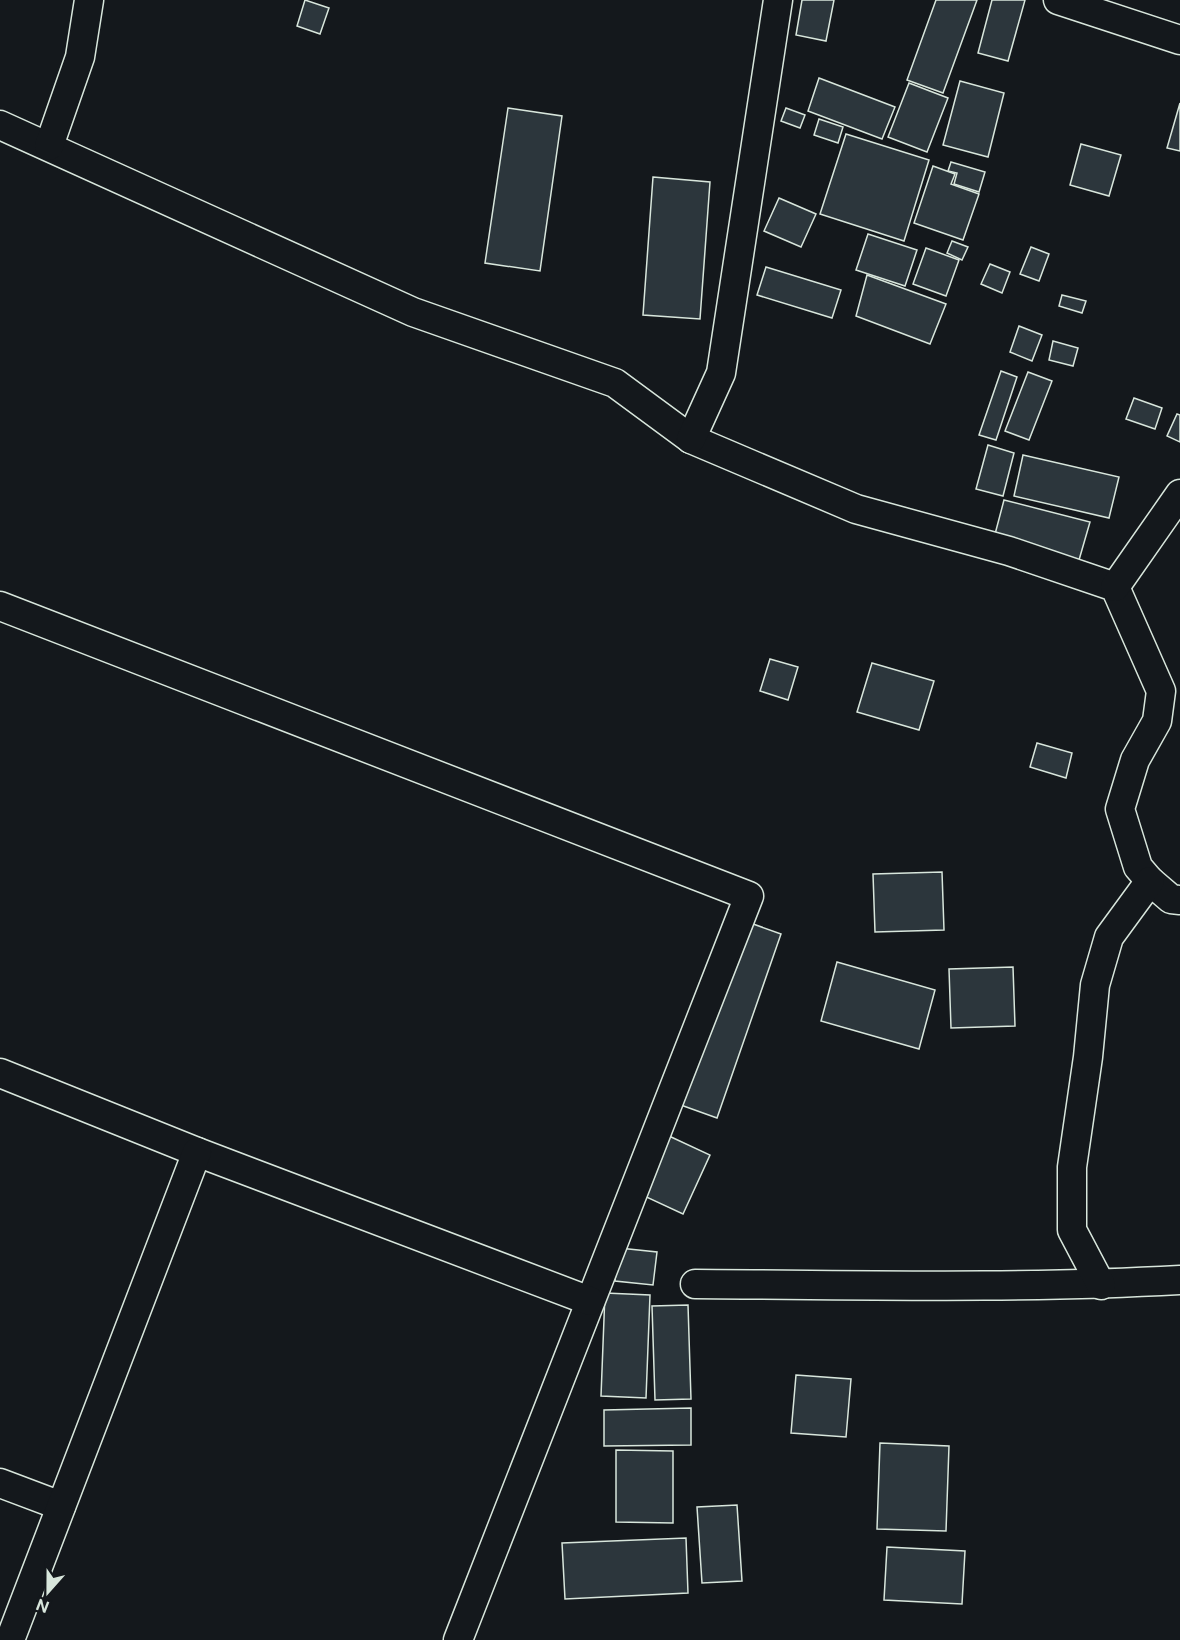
<svg xmlns="http://www.w3.org/2000/svg" width="1180" height="1640" font-family="'Public Sans',sans-serif">
<style>
.building{fill:#2c363c;stroke:#d8e6dc;stroke-width:1.5}
.lines{fill:none;stroke-linecap:round;stroke-linejoin:round}
.minor-casing{stroke:#d8e6dc;stroke-width:31}
.minor{stroke:#14181c;stroke-width:28}
</style>
<rect width="100%" height="100%" fill="#14181c"/>
<!-- building -->
<g class="building">
<polygon points="305,0 329,8 320,34 297,26"/>
<polygon points="802,0 834,0 826,41 796,35"/>
<polygon points="936,0 977,0 943,93 907,80"/>
<polygon points="992,0 1025,0 1008,61 978,53"/>
<polygon points="819,78 895,107 882,139 808,111"/>
<polygon points="960,81 1004,93 988,157 943,145"/>
<polygon points="909,83 948,98 927,152 888,137"/>
<polygon points="1180,103 1180,151 1167,148"/>
<polygon points="508,108 562,116 540,271 485,263"/>
<polygon points="786,108 805,115 800,128 781,121"/>
<polygon points="819,119 843,127 838,143 814,135"/>
<polygon points="846,134 929,160 904,241 820,214"/>
<polygon points="1081,144 1121,155 1109,196 1070,185"/>
<polygon points="951,162 985,172 979,192 954,184 957,173 948,171"/>
<polygon points="933,166 955,174 951,184 979,194 963,240 914,223"/>
<polygon points="653,177 710,182 700,319 643,315"/>
<polygon points="779,198 816,214 801,247 764,231"/>
<polygon points="868,234 917,250 905,286 856,270"/>
<polygon points="952,241 968,247 962,260 947,253"/>
<polygon points="1031,247 1049,254 1039,281 1020,274"/>
<polygon points="926,248 959,260 946,296 913,284"/>
<polygon points="990,264 1010,272 1002,293 981,284"/>
<polygon points="766,267 841,290 832,318 757,295"/>
<polygon points="867,275 946,304 930,344 856,316"/>
<polygon points="1062,295 1086,301 1082,313 1059,306"/>
<polygon points="1019,326 1042,335 1032,361 1010,352"/>
<polygon points="1053,341 1078,348 1073,366 1049,360"/>
<polygon points="1001,371 1017,377 996,440 979,435"/>
<polygon points="1028,372 1052,381 1029,440 1005,431"/>
<polygon points="1134,398 1162,408 1155,429 1126,419"/>
<polygon points="1177,414 1180,415 1180,442 1167,436"/>
<polygon points="988,445 1014,453 1003,496 976,489"/>
<polygon points="1023,455 1119,477 1109,518 1014,496"/>
<polygon points="1004,500 1090,522 1079,560 994,538"/>
<polygon points="770,659 798,667 788,700 760,691"/>
<polygon points="872,663 934,681 919,730 857,712"/>
<polygon points="1037,743 1072,753 1066,778 1030,767"/>
<polygon points="942,872 944,930 875,932 873,874"/>
<polygon points="742,920 781,934 717,1118 678,1104"/>
<polygon points="837,962 935,990 919,1049 821,1021"/>
<polygon points="1013,967 1015,1026 951,1028 949,969"/>
<polygon points="669,1136 710,1155 683,1214 642,1195"/>
<polygon points="619,1248 657,1252 653,1285 615,1281"/>
<polygon points="605,1293 650,1295 646,1398 601,1396"/>
<polygon points="688,1305 691,1399 655,1400 652,1306"/>
<polygon points="796,1375 851,1379 846,1437 791,1433"/>
<polygon points="691,1408 691,1445 604,1446 604,1410"/>
<polygon points="880,1443 949,1446 946,1531 877,1529"/>
<polygon points="616,1450 673,1451 673,1523 616,1522"/>
<polygon points="737,1505 742,1581 702,1583 697,1507"/>
<polygon points="686,1538 688,1593 565,1599 562,1543"/>
<polygon points="887,1547 965,1551 962,1604 884,1600"/>
</g>
<g class="lines">
<defs>
<g id="minor">
<polyline points="1058,0 1180,40"/>
<polyline points="0,125 413,312 615,383 691,439 856,509 1009,551 1115,587 1161,691 1157,721 1135,760 1120,809 1138,867 1150,881 1171,899 1180,900"/>
<polyline points="49,146 80,57 89,0"/>
<polyline points="691,439 721,373 778,0"/>
<polyline points="1115,587 1180,494"/>
<polyline points="0,606 749,896 458,1640"/>
<polyline points="0,1073 197,1152 590,1301"/>
<path d="M695 1284C857 1285 1019 1289 1180 1280"/>
<polyline points="1101,1285 1072,1230 1072,1167 1088,1057 1095,985 1109,937 1150,881"/>
<polyline points="0,1483 61,1506"/>
<polyline points="10,1640 197,1152"/>
</g>
</defs>
<!-- minor casing -->
<use href="#minor" class="minor-casing"/>
<!-- minor -->
<use href="#minor" class="minor"/>
</g>
<!-- north arrow -->
<g transform="translate(48 1592) rotate(201)" stroke="#14181c" stroke-width="4.5" paint-order="stroke">
<path d="M0-4.5L10 22L0 15L-10 22Z" fill="#d8e6dc"/>
<text y="-9" font-size="16" font-weight="bold" text-anchor="middle" fill="#d8e6dc">N</text>
</g>
</svg>
